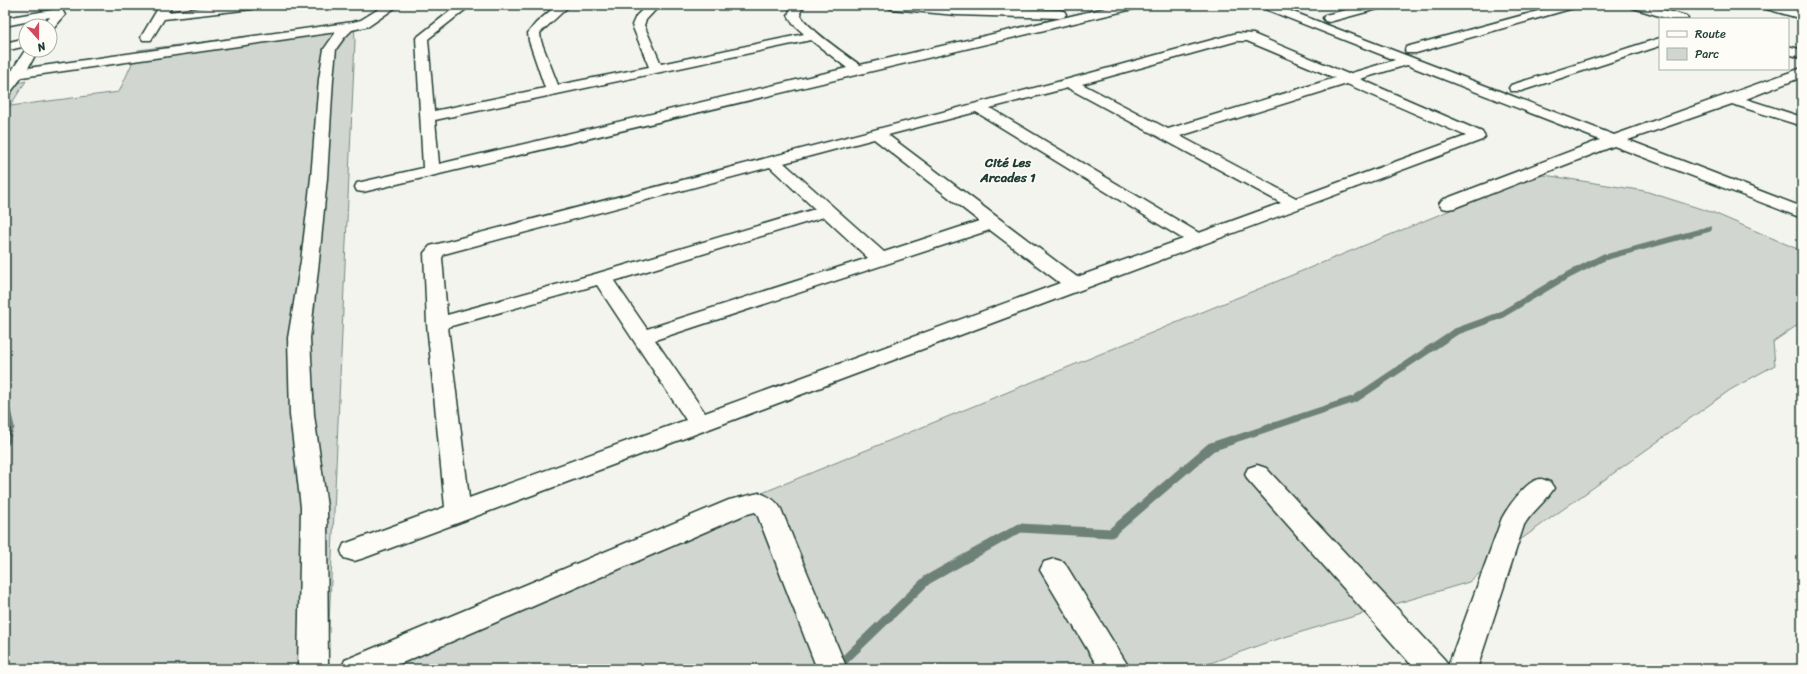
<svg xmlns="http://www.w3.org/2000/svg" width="1807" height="674" font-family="Sriracha,sans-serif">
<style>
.green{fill:#d1d6d1;stroke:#788a82}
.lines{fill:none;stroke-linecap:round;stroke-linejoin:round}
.stream-far2{stroke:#6e8179;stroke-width:5.5}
.stream-far1{stroke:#6e8179;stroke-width:7}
.stream{stroke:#6e8179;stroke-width:9}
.minor-casing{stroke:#1f3d34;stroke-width:3}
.tertiary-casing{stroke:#1f3d34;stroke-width:3}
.minor{fill:#fdfcf7;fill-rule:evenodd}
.tertiary{fill:#fdfcf7;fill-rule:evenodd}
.labels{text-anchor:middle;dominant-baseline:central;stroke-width:3;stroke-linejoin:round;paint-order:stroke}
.far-neighbourhood-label{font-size:13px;font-weight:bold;fill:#1f3d34;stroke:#fdfcf7}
</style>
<rect width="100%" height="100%" fill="#f4f4ef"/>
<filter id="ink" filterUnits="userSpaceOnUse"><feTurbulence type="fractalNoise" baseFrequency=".025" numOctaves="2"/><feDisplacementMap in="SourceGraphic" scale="8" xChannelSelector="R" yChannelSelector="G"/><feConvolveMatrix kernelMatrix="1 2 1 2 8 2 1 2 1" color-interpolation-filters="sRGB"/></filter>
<g filter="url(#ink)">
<!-- green -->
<g class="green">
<polygon points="354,23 355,41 327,669 5,669 5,86 26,81 10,106 119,92 138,50"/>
<polygon points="1538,174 1645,191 1714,213 1802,251 1802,322 1773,342 1775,365 1730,390 1520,540 1469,582 1268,642 1194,669 334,669"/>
</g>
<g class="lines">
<!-- stream-far2 -->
<polyline class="stream-far2" points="1603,258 1709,229"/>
<!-- stream-far1 -->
<g class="stream-far1">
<polyline points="5,402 11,427 5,441"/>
<polyline points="1229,441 1355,399 1455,332 1499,316 1559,280 1604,257"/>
</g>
<!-- stream -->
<g class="stream">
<polyline points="5,442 6,440"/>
<polyline points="835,669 927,580 1020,528 1111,533 1211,447 1232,440"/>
</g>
<defs>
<g id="minor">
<polygon points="160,5 172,5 168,12 223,5 258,5 252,9 164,19 151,40 143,40 141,37"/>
<polygon points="385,5 399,5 369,26 352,30 344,38 336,49 333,79 327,178 319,261 310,338 314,415 327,507 328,669 298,669 301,507 290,415 288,338 301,261 311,178 319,79 324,49 336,32 22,77 10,93 5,94 5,81 26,49 38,50 28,68 353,22 361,20"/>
<path d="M458 5H471L428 39 434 111 545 88 529 41 528 33 536 23 557 5H570L540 33 541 41 558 85 649 67 632 25 636 16 647 5H660L646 20 644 25 661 64 804 34 793 24 788 15 792 5H804L800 13C801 24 849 57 860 65L1118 5H1139L1133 9 431 176 363 192 357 191 355 187 357 183 423 168 416 38ZM811 40 847 68 439 164 435 120Z"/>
<path d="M885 5C943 5 1002 9 1060 10L1064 11 1066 14 1064 17 1060 18 956 15 891 9Z"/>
<path d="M1258 5H1275L1614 135 1802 68V77L1746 99 1802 117V126L1732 104 1628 140 1802 207V218L1614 146 1454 208 1448 209 1442 208 1439 204 1442 200 1600 140 1407 65 1360 79 1482 132 1485 137 1482 140 364 558 354 561 344 558 341 551 344 544 445 507 427 324 424 253 430 246 1065 80 1237 33 1253 34 1348 74 1395 60 1260 7ZM1237 41H1247L1335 78 1168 129 1082 84ZM1347 84 1466 136 1296 198 1180 136ZM1068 88 1281 203 1199 233 990 108ZM976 112 1183 239 1077 277 888 135ZM874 139 979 221 884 252 784 163ZM770 167 815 209 595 274 447 315 442 258 444 254ZM824 217 868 258 647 329 614 281ZM990 230 1060 283 705 413 655 340ZM597 285 686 420 469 498 448 327Z"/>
<polygon points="1367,5 1387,5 1385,7 1329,22 1325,21 1323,18 1325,15"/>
<polygon points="1560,5 1579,5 1577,7 1416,53 1406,53 1405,50 1406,47"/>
<polygon points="1628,5 1647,5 1686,16 1688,19 1669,19 1630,7"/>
<polygon points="58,9 62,10 65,15 53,29 50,29 50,26 43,26 50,17 5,26 5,18"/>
<polygon points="26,38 26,46 5,51 5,43"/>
<polygon points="1660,38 1660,46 1521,91 1511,91 1509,88 1511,85"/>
<polygon points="1788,46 1802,50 1802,58 1788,54"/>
<path d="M1257 465 1266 468 1445 660 1448 666 1502 518C1508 507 1527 479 1541 479 1543 479 1547 481 1550 482L1554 488C1546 502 1532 511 1524 525L1477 669H1415L1248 480 1245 474 1248 468Z"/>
<path d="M759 493C769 496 776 500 781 509L847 669H817L757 514 755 512 744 515 388 669H341L345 660 729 500Z"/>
<polygon points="1054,559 1064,562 1130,669 1099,669 1040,570 1044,562"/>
</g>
<polygon id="tertiary" points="1761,5 1781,5 1802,11 1802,19 1763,8"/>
</defs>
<!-- minor casing -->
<use href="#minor" class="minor-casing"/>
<!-- tertiary casing -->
<use href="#tertiary" class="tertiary-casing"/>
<!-- minor -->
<use href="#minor" class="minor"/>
<!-- tertiary -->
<use href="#tertiary" class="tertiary"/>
</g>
</g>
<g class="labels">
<!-- far-neighbourhood labels -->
<g class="far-neighbourhood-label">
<text x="1008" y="162">Cité Les<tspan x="1008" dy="15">Arcades 1</tspan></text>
</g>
</g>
<!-- margin -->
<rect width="1807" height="674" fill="none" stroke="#fdfcf7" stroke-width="20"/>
<rect x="10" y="10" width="1787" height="654" fill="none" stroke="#1f3d34" stroke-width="1.5" filter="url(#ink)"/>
<!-- legend -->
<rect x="1659" y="18" width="130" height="52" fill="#fdfcf7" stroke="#a4b0a9"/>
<rect x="1667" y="31" width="20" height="6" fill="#fdfcf7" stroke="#a4b0a9"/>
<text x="1695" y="38" font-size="12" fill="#1f3d34">Route</text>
<rect x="1667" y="48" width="20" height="12" fill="#d1d6d1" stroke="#a4b0a9"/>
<text x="1695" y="58" font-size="12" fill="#1f3d34">Parc</text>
<!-- north arrow -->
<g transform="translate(38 38) rotate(159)"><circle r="19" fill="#fdfcf7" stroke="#a4b0a9"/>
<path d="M0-3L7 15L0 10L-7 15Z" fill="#d1495b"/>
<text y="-6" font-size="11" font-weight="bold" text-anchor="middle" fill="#1f3d34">N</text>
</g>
</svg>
